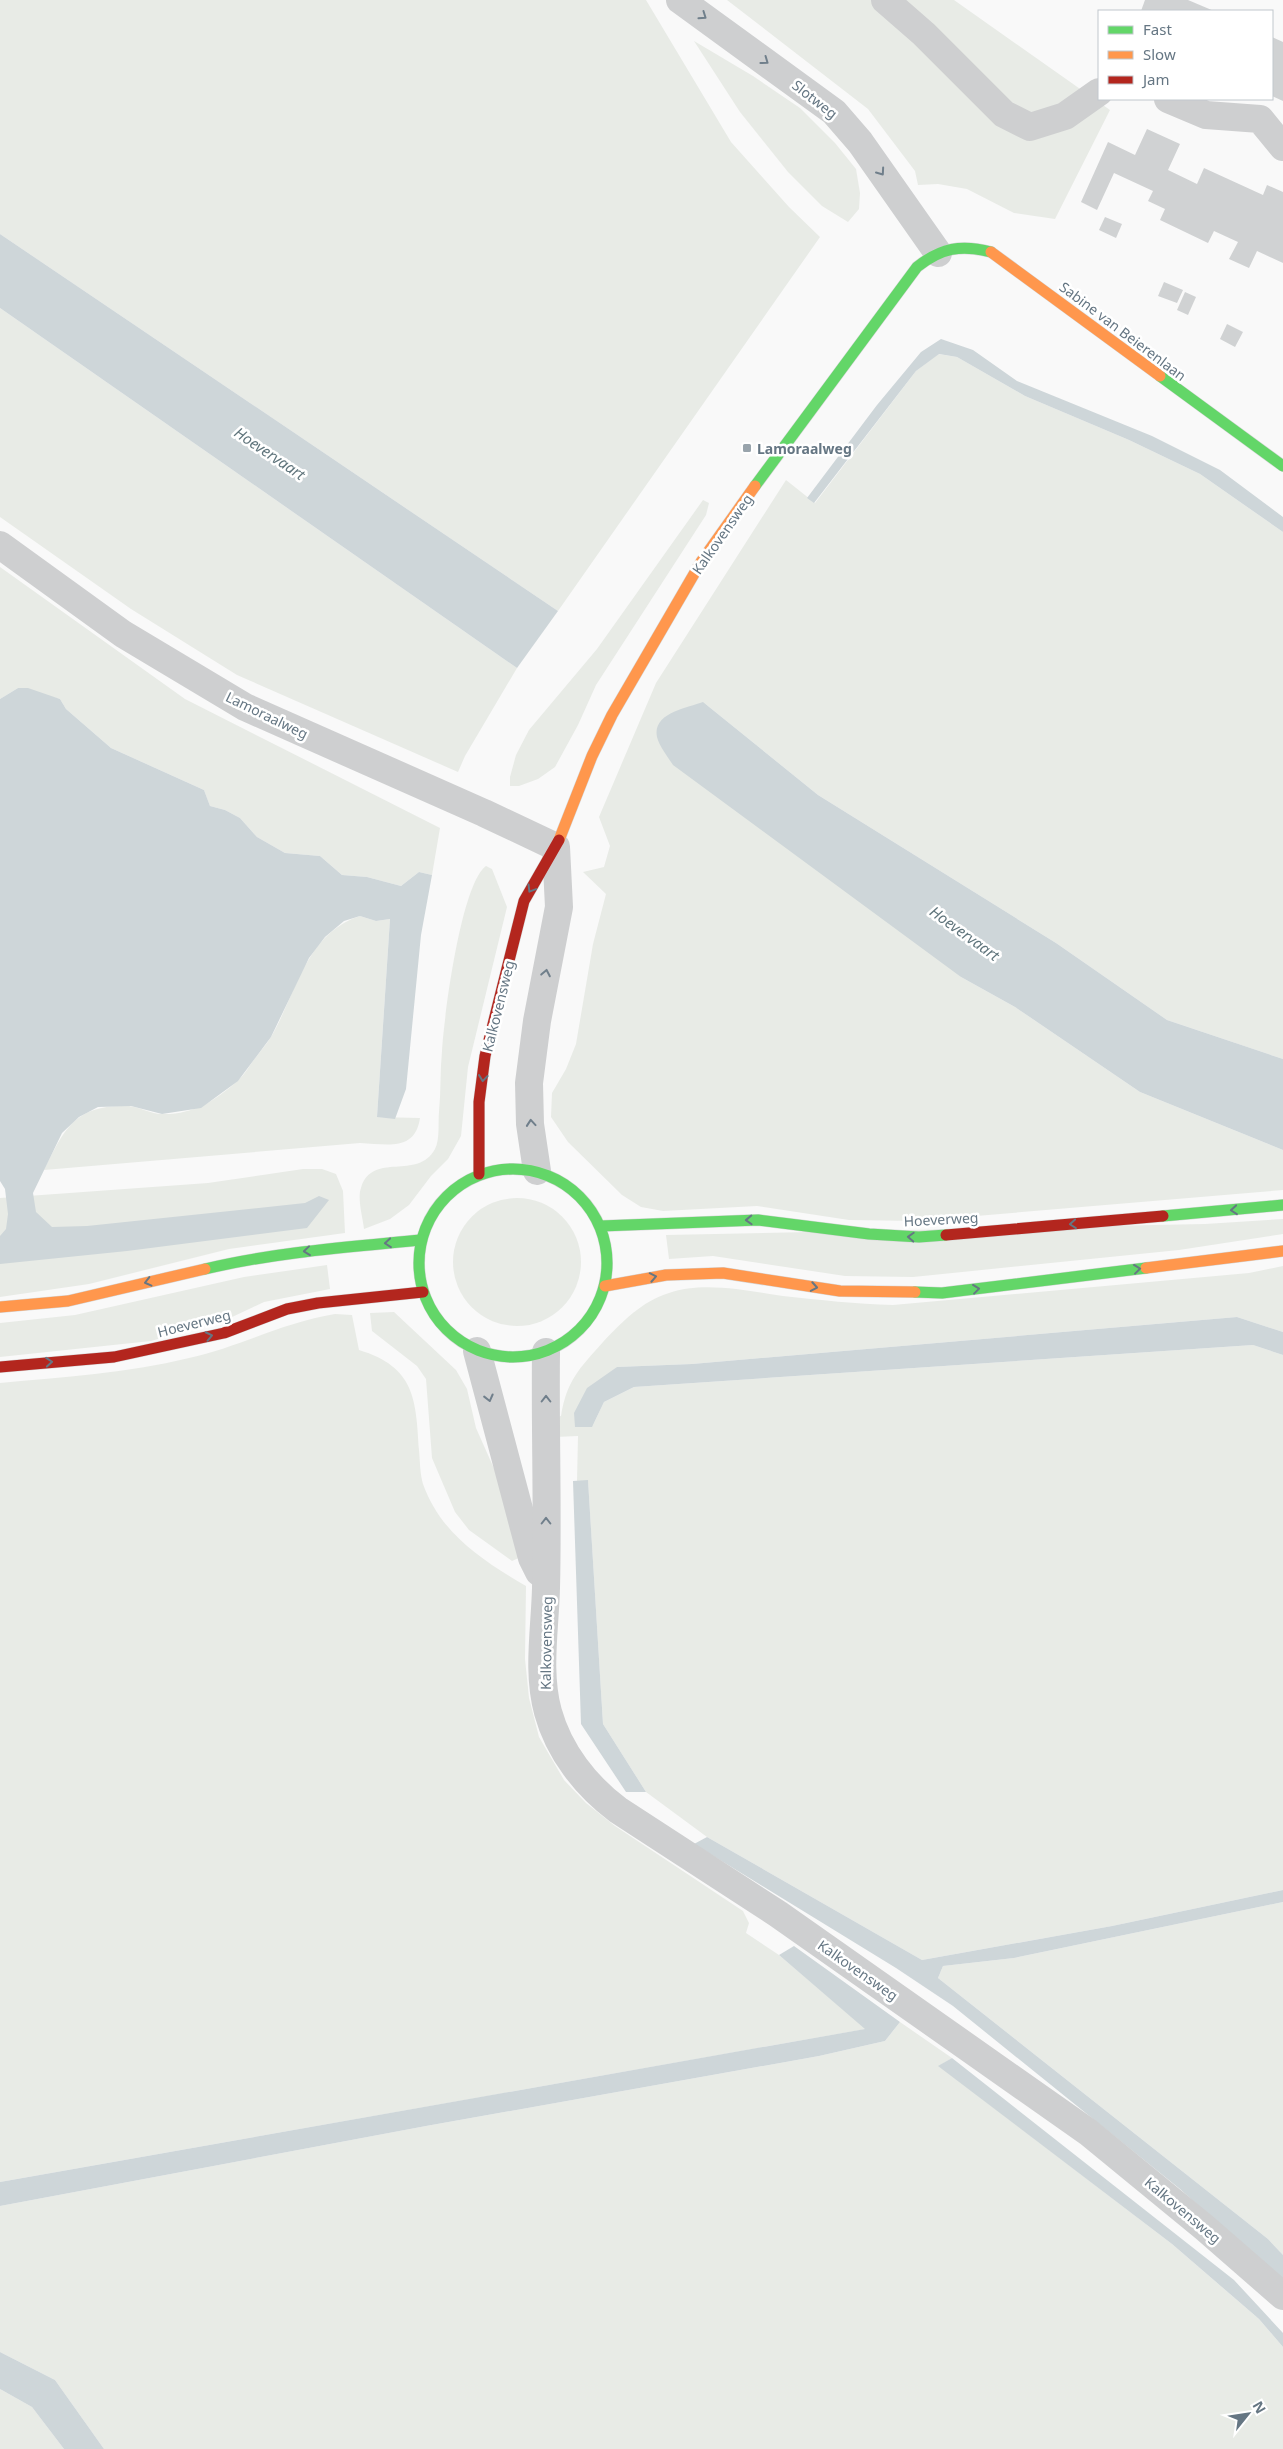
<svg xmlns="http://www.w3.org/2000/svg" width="1283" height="2449" font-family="'Noto Sans',sans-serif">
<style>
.green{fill:#e8ebe6}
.water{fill:#ced6d9}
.building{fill:#d0d2d3}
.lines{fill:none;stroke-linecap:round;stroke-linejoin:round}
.fast-casing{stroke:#d5d6d7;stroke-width:12}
.slow-casing{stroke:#d5d6d7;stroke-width:12}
.jam-casing{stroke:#d5d6d7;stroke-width:12}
.street{stroke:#cecfd0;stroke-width:28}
.fast{stroke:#63d668;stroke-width:11}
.slow{stroke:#ff974d;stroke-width:11}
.jam{stroke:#b3261e;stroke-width:11}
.oneway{stroke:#707f8b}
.oneway2{stroke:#657683}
.poi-dot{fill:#99a4ac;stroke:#fff;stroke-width:2}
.labels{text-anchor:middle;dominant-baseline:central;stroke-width:5;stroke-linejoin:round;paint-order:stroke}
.street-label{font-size:14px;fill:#657683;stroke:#fff}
.poi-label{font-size:14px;font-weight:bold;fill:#657683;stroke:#fff;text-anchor:start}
.water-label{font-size:15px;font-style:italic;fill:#60757c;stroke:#fff}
</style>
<rect width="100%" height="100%" fill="#f9f9f9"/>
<!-- green -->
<g class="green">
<polygon points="0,0 646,0 731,142 789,207 820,237 558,611 0,234"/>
<polygon points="727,0 954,0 1110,110 1055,219 1014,213 967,189 938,184 918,185 915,171 868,109"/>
<polygon points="694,41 753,76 800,108 835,143 856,169 860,193 859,209 848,222 822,206 788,172 740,112"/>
<polygon points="0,308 517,668 465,756 458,772 237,675 131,609 0,517"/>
<polygon points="938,354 957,357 1025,396 1129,440 1200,474 1283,532 1283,1059 1167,1020 1056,943 818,795 703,702 961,977 1015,1007 1140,1092 1283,1150 1283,1190 917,1221 849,1220 757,1206 663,1211 641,1207 622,1195 568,1142 551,1117 552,1093 566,1069 576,1044 593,944 606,894 583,872 604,867 610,846 599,817 656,683 786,480 815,503 916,371"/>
<polygon points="703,500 709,503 706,515 596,685 578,725 555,767 538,779 519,786 510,786 510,777 516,755 529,730 597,649"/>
<polygon points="0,567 185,699 440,828 432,875 419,872 401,886 367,877 342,875 320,856 285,853 257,837 240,818 225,810 210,806 204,790 111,748 66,709 60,699 18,688 0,699"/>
<path d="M486 866 492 869 507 907 468 1067 461 1136 448 1159 431 1176 409 1205 390 1219 364 1229C363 1218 357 1199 361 1188 372 1151 418 1181 435 1149 440 1140 438 1122 439 1112 441 1091 440 1071 442 1051 444 1017 461 884 486 866Z"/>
<path d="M360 916 376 921 390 919 377 1117 420 1118C415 1152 387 1144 360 1143L44 1170C65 1127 76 1104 129 1106 140 1107 151 1114 162 1114 192 1115 215 1101 236 1082 243 1077 248 1068 253 1061 259 1053 266 1045 271 1037 296 994 306 933 360 916Z"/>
<polygon points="303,1169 322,1169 336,1174 343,1191 345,1233 229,1249 89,1284 0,1297 0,1198 208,1183"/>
<circle cx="517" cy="1262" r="64"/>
<polygon points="1283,1219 1283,1234 1179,1250 913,1277 845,1276 713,1256 669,1259 666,1235 1205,1224"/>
<polygon points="327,1265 330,1289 264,1302 230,1318 151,1341 0,1357 0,1323 75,1315 244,1277"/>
<path d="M1283 1266V1332L1237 1317 692 1364 617 1367 592 1427 604 1402 634 1387 1253 1345 1283 1355V1890L1112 1926 922 1960 707 1837 646 1792 603 1724 588 1481H577L578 1436 555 1437V1417L561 1416C567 1380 579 1369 603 1342 623 1321 641 1302 669 1293 704 1281 748 1291 783 1296 820 1300 856 1304 893 1305L1249 1273Z"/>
<polygon points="394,1312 456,1370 467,1389 476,1428 496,1473 521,1557 512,1561 469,1530 455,1512 432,1458 426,1379 417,1366 372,1331 370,1313"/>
<path d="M335 1314 352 1315 359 1350C415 1367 416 1399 419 1450 420 1461 420 1474 423 1484 441 1534 482 1560 526 1586L525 1659 529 1698 539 1737 564 1780 586 1803 615 1826 743 1911 749 1923 746 1933 779 1955 866 2029 0 2182V1383C63 1377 127 1373 189 1358 239 1347 284 1322 335 1314Z"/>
<polygon points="1283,1902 1283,2255 1268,2239 938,1978 943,1966 1014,1958"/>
<polygon points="900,2022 952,2058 939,2066 1172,2244 1259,2319 1283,2347 1283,2449 104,2449 55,2380 0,2352 0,2206 426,2126 819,2056 885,2041"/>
<polygon points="0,2389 32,2407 64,2449 0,2449"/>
</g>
<!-- water -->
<g class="water">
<polygon points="0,234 558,611 517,668 0,308"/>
<polygon points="941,339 973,350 1017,381 1152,436 1220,470 1283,517 1283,532 1200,474 1129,440 1025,396 957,357 939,354 916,371 814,503 807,498 877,405 921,352"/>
<polygon points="18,688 28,688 60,699 66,709 111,748 204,790 210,806 225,810 240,818 257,837 285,853 320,856 342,875 367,877 401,886 419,872 432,875 421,935 406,1089 395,1119 377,1117 390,919 376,921 360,916 344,921 325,937 309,958 271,1037 238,1081 201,1108 162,1114 131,1106 98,1107 79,1117 62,1133 33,1193 36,1212 52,1227 87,1226 305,1203 319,1196 329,1200 307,1228 127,1251 0,1264 0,1236 6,1229 8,1214 5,1189 0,1181 0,699"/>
<path d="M703 702 818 795 1056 943 1167 1020 1283 1059V1150L1140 1092 1015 1007 961 977 673 765C668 757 659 746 657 737 652 713 687 708 703 702Z"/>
<polygon points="1237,1317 1283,1332 1283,1355 1253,1345 634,1387 604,1402 592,1427 575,1427 574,1413 587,1388 617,1367 692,1364"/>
<polygon points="588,1480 603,1724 646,1792 626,1792 581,1724 573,1481"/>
<polygon points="707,1837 922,1960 1112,1926 1283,1890 1283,1902 1014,1958 943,1966 938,1978 1268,2239 1283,2255 1283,2282 1180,2189 953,2006 896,1968 694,1844"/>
<polygon points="794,1946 900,2022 885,2041 819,2056 426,2126 0,2206 0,2182 865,2029 779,1955"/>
<polygon points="952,2058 1234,2280 1283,2333 1283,2347 1259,2319 1172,2244 938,2066"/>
<polygon points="0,2352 55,2380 104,2449 64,2449 32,2407 0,2389"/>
</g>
<!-- building -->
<g class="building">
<polygon points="1145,0 1188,0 1214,11 1141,11"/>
<polygon points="1272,37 1283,42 1283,101 1272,96"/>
<polygon points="1147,129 1180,144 1168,170 1197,184 1204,168 1263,195 1267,185 1283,192 1283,263 1257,251 1249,268 1229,259 1238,242 1214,231 1208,243 1160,220 1165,209 1148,201 1153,191 1114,173 1097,210 1081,202 1108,142 1135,155"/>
<polygon points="1105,217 1122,224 1116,238 1099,230"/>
<polygon points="1164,282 1183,290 1177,303 1158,296"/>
<polygon points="1185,292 1196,297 1188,315 1177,310"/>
<polygon points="1227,324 1243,332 1235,347 1220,339"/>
</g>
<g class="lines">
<defs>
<g id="fast">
<polyline points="1160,376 1283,466"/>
<path d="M755 486 917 267C941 248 961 244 991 252"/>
<circle cx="513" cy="1263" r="94"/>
<polyline points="1163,1216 1283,1205"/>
<polyline points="601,1226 758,1220 869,1234 919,1237 946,1235"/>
<path d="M205 1269C276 1252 349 1247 421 1240"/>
<polyline points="915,1292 942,1293 1146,1268"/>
</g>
<g id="slow">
<polyline points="991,252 1160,376"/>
<polyline points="559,840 592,756 612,715 701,562 755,486"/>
<polyline points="1146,1268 1283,1251"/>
<polyline points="605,1286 666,1275 723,1273 840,1291 915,1292"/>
<polyline points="0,1307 68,1301 205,1269"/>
</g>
<g id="jam">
<polyline points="479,1174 479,1102 485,1056 524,901 559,840"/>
<polyline points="946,1235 1163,1216"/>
<polyline points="0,1367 114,1357 224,1333 287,1309 318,1303 423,1292"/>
</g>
</defs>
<!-- fast casing -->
<use href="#fast" class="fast-casing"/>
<!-- slow casing -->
<use href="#slow" class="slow-casing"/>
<!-- jam casing -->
<use href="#jam" class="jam-casing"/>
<!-- street -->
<g class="street">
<polyline points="680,0 834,112 860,142 938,253"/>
<polyline points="885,0 924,34 1004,114 1030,127 1065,116 1099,92"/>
<polyline points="1168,99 1206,115 1260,119 1283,147"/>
<polyline points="0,545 123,634 245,707 484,813 556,847 559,907 537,1021 529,1083 530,1124 537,1171"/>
<polyline points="477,1351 532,1558 539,1572"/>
<path d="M546 1352C545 1431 548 1509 546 1588 545 1629 537 1672 548 1712 559 1752 586 1786 618 1810L778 1914 1088 2132 1205 2228 1283 2296"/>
</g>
<!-- fast -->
<use href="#fast" class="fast"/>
<!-- slow -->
<use href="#slow" class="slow"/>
<!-- jam -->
<use href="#jam" class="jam"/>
</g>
<!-- one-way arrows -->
<defs><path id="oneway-chevron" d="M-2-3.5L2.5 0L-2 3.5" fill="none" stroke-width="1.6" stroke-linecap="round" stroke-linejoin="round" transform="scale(1.25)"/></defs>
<g class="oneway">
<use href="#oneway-chevron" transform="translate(703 16) rotate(35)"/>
<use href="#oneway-chevron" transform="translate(765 61) rotate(36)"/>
<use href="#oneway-chevron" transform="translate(881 172) rotate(55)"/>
<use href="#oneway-chevron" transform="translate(546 973) rotate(-79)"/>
<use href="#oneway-chevron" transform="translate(531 1123) rotate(-95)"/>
<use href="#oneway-chevron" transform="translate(489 1398) rotate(76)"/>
<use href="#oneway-chevron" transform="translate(546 1399) rotate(-90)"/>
<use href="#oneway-chevron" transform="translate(546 1521) rotate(-90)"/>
</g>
<g class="oneway2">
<use href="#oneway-chevron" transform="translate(531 889) rotate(121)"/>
<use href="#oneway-chevron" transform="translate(483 1078) rotate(97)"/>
<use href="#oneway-chevron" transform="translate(1234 1210) rotate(175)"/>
<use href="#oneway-chevron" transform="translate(749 1220) rotate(178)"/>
<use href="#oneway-chevron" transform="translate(1073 1224) rotate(175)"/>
<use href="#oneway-chevron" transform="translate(911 1237) rotate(-177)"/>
<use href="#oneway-chevron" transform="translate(388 1243) rotate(175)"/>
<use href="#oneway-chevron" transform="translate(307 1251) rotate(174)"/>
<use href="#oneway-chevron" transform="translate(1137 1269) rotate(-7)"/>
<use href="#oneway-chevron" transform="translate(653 1277) rotate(-11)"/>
<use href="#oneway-chevron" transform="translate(148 1282) rotate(166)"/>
<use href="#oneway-chevron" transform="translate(814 1287) rotate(10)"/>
<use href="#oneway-chevron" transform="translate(976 1289) rotate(-7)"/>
<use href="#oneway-chevron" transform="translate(209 1336) rotate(-12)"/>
<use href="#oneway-chevron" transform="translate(49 1362) rotate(-5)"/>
</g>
<!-- markers -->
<rect class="poi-dot" x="742" y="443" width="10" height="10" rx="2.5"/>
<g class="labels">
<!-- street labels -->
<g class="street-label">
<text transform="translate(815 99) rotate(38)">Slotweg</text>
<text transform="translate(1123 331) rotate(37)">Sabine van Beierenlaan</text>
<text transform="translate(722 534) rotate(-55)">Kalkovensweg</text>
<text transform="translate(267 715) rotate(26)">Lamoraalweg</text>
<text transform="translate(498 1006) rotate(-76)">Kalkovensweg</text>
<text transform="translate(941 1219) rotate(-3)">Hoeverweg</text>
<text transform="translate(194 1323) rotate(-14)">Hoeverweg</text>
<text transform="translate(546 1643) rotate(-89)">Kalkovensweg</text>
<text transform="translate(858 1970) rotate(35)">Kalkovensweg</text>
<text transform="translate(1183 2210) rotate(40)">Kalkovensweg</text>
</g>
<!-- poi labels -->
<g class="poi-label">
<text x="757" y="448">Lamoraalweg</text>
</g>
<!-- water labels -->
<g class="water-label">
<text transform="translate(270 453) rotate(34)">Hoevervaart</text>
<text transform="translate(965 933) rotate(36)">Hoevervaart</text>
</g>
</g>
<!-- legend -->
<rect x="1098" y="10" width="175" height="90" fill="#ffffff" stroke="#c1c8cd"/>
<rect x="1108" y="26" width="25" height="8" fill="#63d668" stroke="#c1c8cd"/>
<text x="1143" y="35" font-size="15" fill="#657683">Fast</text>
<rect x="1108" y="51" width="25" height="8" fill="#ff974d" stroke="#c1c8cd"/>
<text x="1143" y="60" font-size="15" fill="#657683">Slow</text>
<rect x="1108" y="76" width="25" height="8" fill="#b3261e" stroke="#c1c8cd"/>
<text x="1143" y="85" font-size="15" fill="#657683">Jam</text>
<!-- north arrow -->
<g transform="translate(1248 2414) rotate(60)" stroke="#ffffff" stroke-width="4" paint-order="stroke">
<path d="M0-4L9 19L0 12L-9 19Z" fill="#657683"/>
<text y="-8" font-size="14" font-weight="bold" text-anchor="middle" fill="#657683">N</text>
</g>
</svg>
